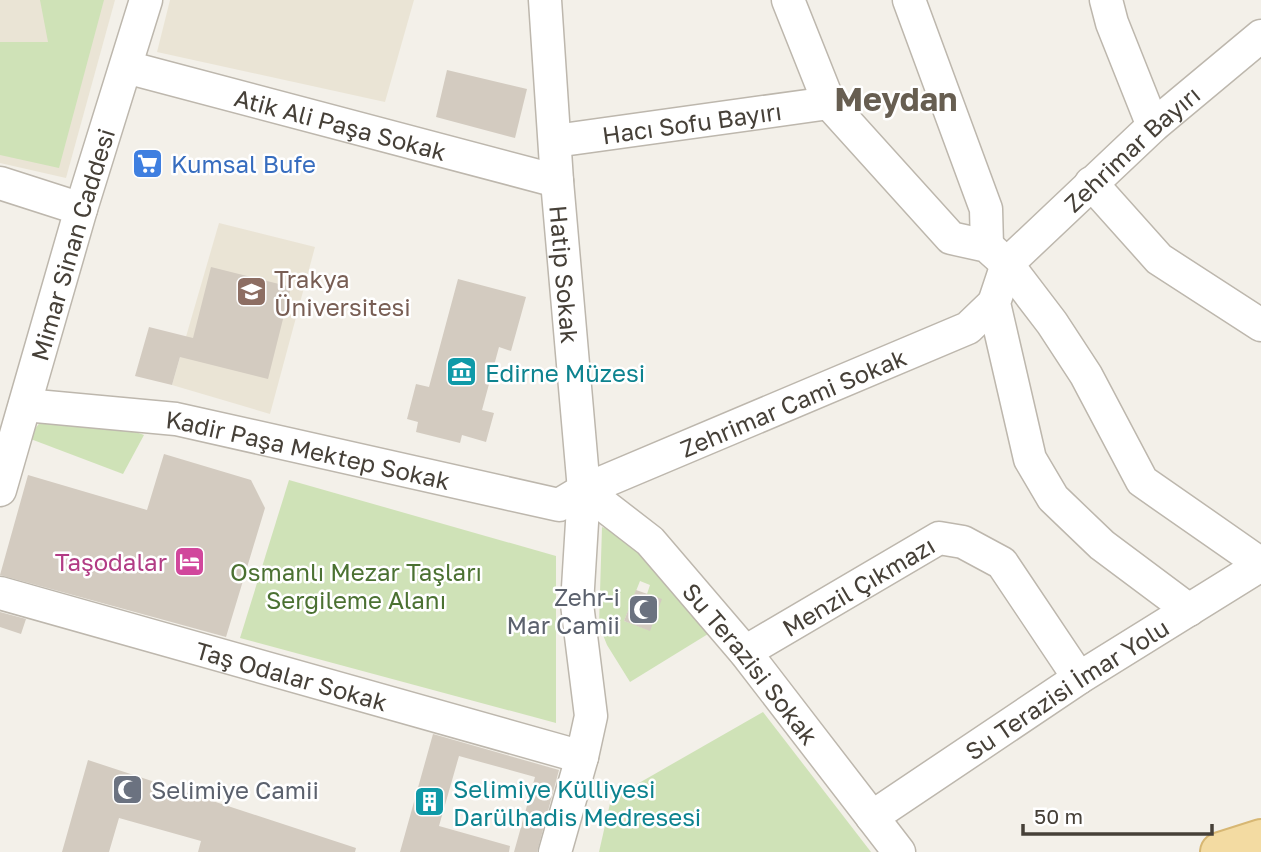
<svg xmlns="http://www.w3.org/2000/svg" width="1261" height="852" font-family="'Golos Text',sans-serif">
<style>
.education{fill:#eae4d5}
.green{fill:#cfe2b7;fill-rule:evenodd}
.building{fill:#d3cbc0}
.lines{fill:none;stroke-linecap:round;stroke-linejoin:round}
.minor-casing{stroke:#bdb7ad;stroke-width:35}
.major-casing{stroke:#d7b773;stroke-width:42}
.minor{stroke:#fff;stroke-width:32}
.major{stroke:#f3dba2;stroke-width:38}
.labels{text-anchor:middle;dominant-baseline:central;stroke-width:5;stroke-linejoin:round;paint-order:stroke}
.street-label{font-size:24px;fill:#464038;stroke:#fff}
.shop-label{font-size:24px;fill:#366cbe;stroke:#fff;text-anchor:start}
.education-label{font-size:24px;fill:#785e54;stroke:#fff;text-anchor:start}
.culture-label{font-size:24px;fill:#0d838f;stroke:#fff;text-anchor:start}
.hotel-label{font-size:24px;fill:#b23c85;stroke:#fff;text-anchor:end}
.park-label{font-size:24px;fill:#4b7132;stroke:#fff}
.worship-label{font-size:24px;fill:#5b616d;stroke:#fff;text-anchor:end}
.district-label{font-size:32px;font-weight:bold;fill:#675e51;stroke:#fff}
</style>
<rect width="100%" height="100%" fill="#f3f0e9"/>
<!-- education -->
<g class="education">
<polygon points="0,0 115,0 66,178 0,163"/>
<polygon points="170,0 414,0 385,102 157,52"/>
<polygon points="219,223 315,247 270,414 172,385"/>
</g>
<!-- green -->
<g class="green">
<polygon points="40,0 104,0 59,168 0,155 0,42 48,42"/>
<polygon points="55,403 144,435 123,474 28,438"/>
<polygon points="289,480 556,556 556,723 240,638"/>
<path d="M602 527 624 536 708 634 630 682 607 645 599 625ZM640 581 650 585 647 594 649 630 624 621Z"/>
<polygon points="763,712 871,852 599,852 611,799"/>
</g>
<!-- building -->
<g class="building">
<polygon points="447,70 527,89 515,138 436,117"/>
<polygon points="211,267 291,287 268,379 180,357 172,385 135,376 149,327 193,338"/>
<polygon points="458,279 526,297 511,351 499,347 482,410 494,413 486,442 462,435 460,443 416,432 418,422 407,419 416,384 429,387"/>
<polygon points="164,454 251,480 265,508 226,637 0,575 28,475 147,510"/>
<polygon points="636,590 662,599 650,631 624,621"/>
<polygon points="0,612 26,619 21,634 0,627"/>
<polygon points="433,734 559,770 537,852 514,852 535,777 459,756 439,826 510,846 509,852 400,852"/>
<polygon points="88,760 356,848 355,852 198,852 201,841 119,818 109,852 62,852"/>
</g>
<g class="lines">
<defs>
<g id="minor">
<path id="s1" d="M545 0 557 181 584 490 577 604 591 716 582 757 555 852"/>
<polyline points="788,0 829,103 951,238 987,246 1007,264 1052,323 1086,375 1142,481 1261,564"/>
<polyline points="909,0 986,209 987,246"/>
<polyline points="1106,0 1112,23 1153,126"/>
<path id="s2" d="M126 67 557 181"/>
<path id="s3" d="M555 141 829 103"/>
<polyline points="0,183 81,209"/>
<polyline points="1091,183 1159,259 1261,325"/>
<path id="s4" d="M25 405 176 419 559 505 584 490 968 328 994 303"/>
<path id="s5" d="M0 490 81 209 146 0"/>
<path id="s6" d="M584 490 650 541 745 652 899 852"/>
<path id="s7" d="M0 593 582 757"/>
<path id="s8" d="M1189 610 1102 545 1053 498 1030 459 994 303 1007 264 1153 126 1261 36"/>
<path id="s9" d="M745 652 939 538 963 542 1002 563 1079 678"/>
<path id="s10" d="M872 817 1079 678 1261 565"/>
</g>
<polyline id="major" points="1220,852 1261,839"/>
</defs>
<!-- minor casing -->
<use href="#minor" class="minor-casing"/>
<!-- major casing -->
<use href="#major" class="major-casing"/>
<!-- minor -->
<use href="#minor" class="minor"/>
<!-- major -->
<use href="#major" class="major"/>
</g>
<!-- icons -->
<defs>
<symbol id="supermarket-square" viewBox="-11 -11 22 22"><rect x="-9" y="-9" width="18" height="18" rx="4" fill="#3f7fe0" stroke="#fff"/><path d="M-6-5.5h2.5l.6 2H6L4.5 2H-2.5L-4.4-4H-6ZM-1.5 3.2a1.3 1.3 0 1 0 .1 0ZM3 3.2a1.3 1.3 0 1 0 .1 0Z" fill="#fff"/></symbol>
<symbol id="university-square" viewBox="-11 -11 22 22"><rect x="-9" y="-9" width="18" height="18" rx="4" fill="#8d6e63" stroke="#fff"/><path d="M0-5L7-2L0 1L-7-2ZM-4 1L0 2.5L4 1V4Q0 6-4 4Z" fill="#fff"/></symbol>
<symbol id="museum-square" viewBox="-11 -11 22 22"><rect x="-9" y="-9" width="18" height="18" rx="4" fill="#0f9aa8" stroke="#fff"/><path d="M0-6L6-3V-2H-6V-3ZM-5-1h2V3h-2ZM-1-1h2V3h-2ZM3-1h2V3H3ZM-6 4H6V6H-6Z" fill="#fff"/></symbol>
<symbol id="hotel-square" viewBox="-11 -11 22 22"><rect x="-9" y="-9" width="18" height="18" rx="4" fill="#d1479c" stroke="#fff"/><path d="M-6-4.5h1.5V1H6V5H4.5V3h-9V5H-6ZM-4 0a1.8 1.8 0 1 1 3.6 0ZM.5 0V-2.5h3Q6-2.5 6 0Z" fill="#fff"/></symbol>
<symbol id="mosque-square" viewBox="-11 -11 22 22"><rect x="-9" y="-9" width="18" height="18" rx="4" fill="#6b7280" stroke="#fff"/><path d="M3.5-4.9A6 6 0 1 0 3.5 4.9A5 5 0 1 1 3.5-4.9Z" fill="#fff"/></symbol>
<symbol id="building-square" viewBox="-11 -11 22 22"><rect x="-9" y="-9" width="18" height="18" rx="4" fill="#0f9aa8" stroke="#fff"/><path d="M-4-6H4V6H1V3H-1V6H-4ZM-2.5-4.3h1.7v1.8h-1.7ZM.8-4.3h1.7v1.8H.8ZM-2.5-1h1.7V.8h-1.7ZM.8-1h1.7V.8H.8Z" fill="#fff"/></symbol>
</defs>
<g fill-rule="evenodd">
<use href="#supermarket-square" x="130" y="146" width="35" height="35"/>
<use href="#university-square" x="234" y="274" width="35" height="35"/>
<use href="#museum-square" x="444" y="354" width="35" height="35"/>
<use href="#hotel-square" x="172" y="544" width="35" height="35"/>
<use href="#mosque-square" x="626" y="592" width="35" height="35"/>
<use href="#mosque-square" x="110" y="772" width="35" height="35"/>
<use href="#building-square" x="412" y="784" width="35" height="35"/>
</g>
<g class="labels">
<!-- street labels -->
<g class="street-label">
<text stroke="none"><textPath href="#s3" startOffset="138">Hacı Sofu Bayırı</textPath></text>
<text stroke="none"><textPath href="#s2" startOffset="222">Atik Ali Paşa Sokak</textPath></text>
<text stroke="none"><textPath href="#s8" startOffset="593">Zehrimar Bayırı</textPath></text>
<text stroke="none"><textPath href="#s5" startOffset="256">Mimar Sinan Caddesi</textPath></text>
<text stroke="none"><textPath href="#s1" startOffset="275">Hatip Sokak</textPath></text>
<text stroke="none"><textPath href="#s4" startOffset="800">Zehrimar Cami Sokak</textPath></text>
<text stroke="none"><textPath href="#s4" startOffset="287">Kadir Paşa Mektep Sokak</textPath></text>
<text stroke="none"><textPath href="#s9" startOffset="131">Menzil Çıkmazı</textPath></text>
<text stroke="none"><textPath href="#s6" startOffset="242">Su Terazisi Sokak</textPath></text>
<text stroke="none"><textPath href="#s7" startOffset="303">Taş Odalar Sokak</textPath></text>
<text stroke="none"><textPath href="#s10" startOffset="233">Su Terazisi İmar Yolu</textPath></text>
</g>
<!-- shop labels -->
<g class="shop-label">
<text x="171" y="163">Kumsal Bufe</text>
</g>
<!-- education labels -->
<g class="education-label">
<text x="274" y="278">Trakya<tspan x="274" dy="28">Üniversitesi</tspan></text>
</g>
<!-- culture labels -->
<g class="culture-label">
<text x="485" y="372">Edirne Müzesi</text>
<text x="453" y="788">Selimiye Külliyesi<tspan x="453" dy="28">Darülhadis Medresesi</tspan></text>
</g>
<!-- hotel labels -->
<g class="hotel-label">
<text x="167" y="561">Taşodalar</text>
</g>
<!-- park labels -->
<g class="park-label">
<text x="356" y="571">Osmanlı Mezar Taşları<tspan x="356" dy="28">Sergileme Alanı</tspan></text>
</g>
<!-- worship labels -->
<g class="worship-label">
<text x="620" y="596">Zehr-i<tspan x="620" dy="28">Mar Camii</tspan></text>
<text x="151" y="789" text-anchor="start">Selimiye Camii</text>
</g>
<!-- district labels -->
<g class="district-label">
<text x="896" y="99">Meydan</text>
</g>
</g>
<!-- scale -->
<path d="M1023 824v10h189v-10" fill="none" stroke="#464038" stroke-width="3.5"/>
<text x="1034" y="824" font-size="21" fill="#464038" stroke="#ffffff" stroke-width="5" paint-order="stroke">50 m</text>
</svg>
